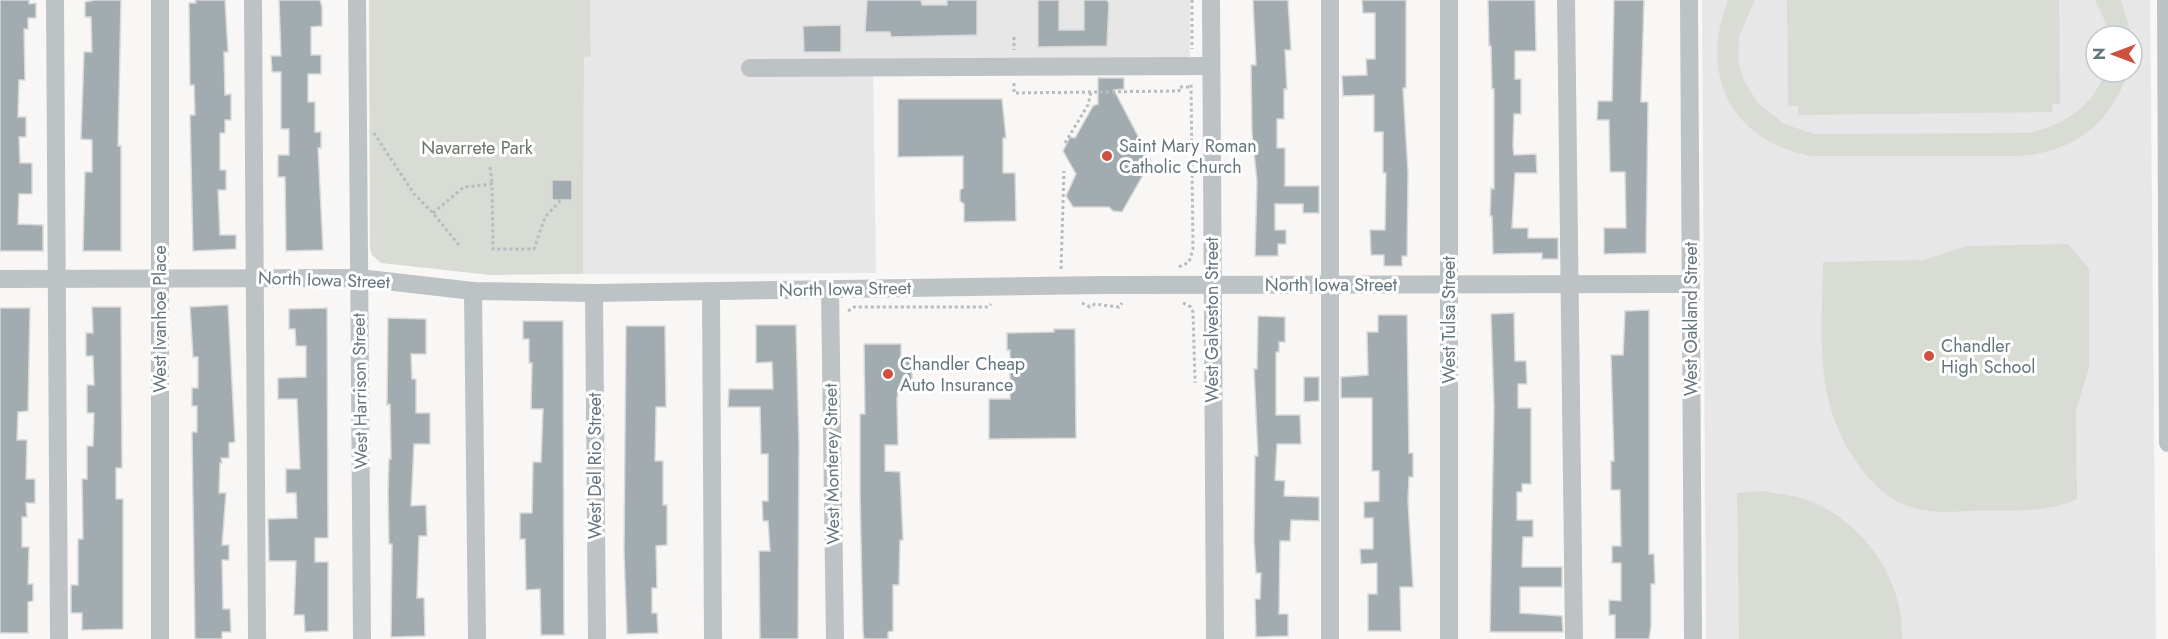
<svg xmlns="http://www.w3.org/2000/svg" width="2168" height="639" font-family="Jost,sans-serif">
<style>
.built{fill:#e6e7e6;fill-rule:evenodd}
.green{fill:#d8dcd5}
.building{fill:#a2acb0;stroke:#d9d9d8;stroke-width:1.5}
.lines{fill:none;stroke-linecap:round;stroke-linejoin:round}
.path{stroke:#b8bcbe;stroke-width:3;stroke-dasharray:3 3;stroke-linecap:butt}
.minor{stroke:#bdc2c5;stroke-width:18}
.poi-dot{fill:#cf503f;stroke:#fff;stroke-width:2}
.labels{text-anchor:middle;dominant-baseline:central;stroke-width:6;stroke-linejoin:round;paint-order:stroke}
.poi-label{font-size:18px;fill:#66767d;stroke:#fff;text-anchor:start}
.park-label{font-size:18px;fill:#697665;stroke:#fff}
.street-label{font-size:18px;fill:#66767d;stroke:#fff}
</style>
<rect width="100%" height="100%" fill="#f8f7f6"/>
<!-- built -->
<g class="built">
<polygon points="590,0 1190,0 1190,61 873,63 876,273 583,274 584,56 591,56"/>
<path d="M1702 0H2150L2156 639H1706ZM2096 36H2132V72H2096Z"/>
</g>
<!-- green -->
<g class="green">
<polygon points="369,0 590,0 591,56 584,57 583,274 491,275 381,263 372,255 370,248"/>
<path d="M1728 0H1755L1739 37 1738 61 1744 81 1758 103 1784 124 1814 134 2028 133C2064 125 2092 108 2105 72H2128C2110 125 2073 153 2017 156H1811C1730 140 1699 75 1728 0Z"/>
<polygon points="1787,0 2059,0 2060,104 2053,104 2052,112 1798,115 1798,106 1788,106"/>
<polygon points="2095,0 2121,0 2132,36 2109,36 2104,19"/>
<path d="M2068 244 2089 269V368L2076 410 2077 499C2046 514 2007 510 1973 511 1951 512 1927 514 1906 505 1886 498 1869 481 1858 464 1813 402 1822 335 1823 262L1924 260 1967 246Z"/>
<path d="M1763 491C1776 494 1791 495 1804 499 1862 519 1904 578 1902 639H1739L1737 493Z"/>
</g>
<!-- building -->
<g class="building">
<polygon points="0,0 29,0 29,4 36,3 36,18 28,18 28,29 24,29 25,80 19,80 18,117 26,117 26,137 19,137 20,163 32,163 32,194 19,194 18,224 43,225 43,251 0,251"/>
<polygon points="95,0 121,0 118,146 121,146 121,251 83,251 85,172 92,172 92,140 81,139 84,52 92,52 91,17 85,17 85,2"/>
<polygon points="195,0 225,0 228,52 224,52 225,95 231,94 231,120 225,120 225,133 220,133 220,170 226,170 226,190 218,190 220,235 236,235 236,249 193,251 190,115 195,115 194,85 190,85 189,3 196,3"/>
<polygon points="279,0 320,0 322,7 322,26 311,27 311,55 321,55 321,74 308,74 308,102 315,102 315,132 321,132 321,148 318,148 323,250 286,251 285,177 278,177 278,155 289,155 289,129 281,129 281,72 272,72 271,56 281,56"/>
<polygon points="867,0 921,0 922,5 947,5 947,0 977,0 977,35 891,37 890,32 865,32"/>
<polygon points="1038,0 1059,0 1059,30 1084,30 1084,0 1107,0 1109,3 1107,46 1038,47"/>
<polygon points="1253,0 1288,0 1291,50 1285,50 1287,89 1284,89 1284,119 1277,119 1277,148 1285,148 1285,186 1319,186 1319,213 1303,213 1303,204 1275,204 1275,230 1286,230 1286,244 1278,244 1278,256 1255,256 1257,181 1252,134 1251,65 1256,65"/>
<polygon points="1362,0 1406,0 1406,88 1403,88 1408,173 1407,256 1402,256 1402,266 1384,266 1384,255 1371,255 1370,230 1385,230 1386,173 1383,173 1383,132 1374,132 1374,95 1343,96 1342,76 1367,75 1366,59 1375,59 1375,13 1363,13"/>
<polygon points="1488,0 1535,0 1536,51 1515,51 1515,79 1521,79 1521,114 1514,114 1513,146 1514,155 1536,154 1537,173 1515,173 1512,228 1528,228 1528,238 1558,238 1558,259 1542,259 1542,253 1493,254 1492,216 1490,216 1491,188 1494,189 1494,89 1492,89 1491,46 1489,46"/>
<polygon points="1614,0 1644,0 1641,102 1648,102 1646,253 1604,254 1604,228 1626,228 1625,172 1610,172 1609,120 1597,120 1598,101 1612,101"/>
<polygon points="841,25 841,52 804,52 803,26"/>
<polygon points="1098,78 1124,78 1124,89 1114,90 1151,161 1122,212 1113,211 1109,207 1073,207 1066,196 1076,174 1063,151 1070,137 1075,138 1093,106 1098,104"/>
<polygon points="898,99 1002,99 1006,138 1003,138 1003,173 1015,173 1016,221 964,222 964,204 960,201 960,190 963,188 963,156 898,157"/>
<rect x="552" y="180" width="20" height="20"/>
<polygon points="228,305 235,442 229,443 229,458 221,458 222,463 220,463 219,493 226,493 222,545 229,545 229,560 222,560 223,609 230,609 231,632 222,632 222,639 195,639 192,432 197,432 197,406 192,406 192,388 198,388 198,357 193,357 190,307"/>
<polygon points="92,307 121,307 122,468 116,468 116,499 123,499 123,629 82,630 82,613 71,613 71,585 78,585 78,539 83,539 82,479 87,479 87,446 93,446 94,413 87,413 87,385 94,385 93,356 86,356 86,333 93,333"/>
<polygon points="0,308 30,308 28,411 18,412 17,440 27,440 26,479 35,479 35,503 26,503 27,517 22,517 22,547 29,547 28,584 33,584 33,601 28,602 28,633 0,633"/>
<polygon points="327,308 328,538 315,538 315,562 328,562 328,631 305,632 304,615 294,615 296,561 269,561 268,519 297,518 296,493 286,493 286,469 300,469 297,399 278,399 278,378 306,377 306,346 296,346 295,329 289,329 289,309"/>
<polygon points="1649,310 1649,554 1654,554 1655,584 1651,584 1651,626 1649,639 1615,639 1615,615 1609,615 1609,600 1621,601 1621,563 1612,563 1612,546 1621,546 1620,490 1611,490 1611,461 1614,461 1611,355 1623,355 1625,311"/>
<polygon points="1514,313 1515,361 1526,361 1527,384 1518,384 1518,408 1531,408 1531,484 1522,484 1522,492 1517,492 1517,520 1533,520 1533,537 1523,537 1522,567 1562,567 1562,587 1520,587 1520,613 1562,616 1563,632 1490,632 1494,407 1491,314"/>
<polygon points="1378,315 1407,315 1409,453 1413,453 1413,477 1409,477 1408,501 1413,587 1400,587 1401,631 1368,631 1368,594 1377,594 1377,563 1361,564 1360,549 1373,549 1373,518 1364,518 1364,502 1379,501 1379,471 1372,471 1372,398 1341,398 1341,377 1368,375 1367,332 1378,332"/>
<polygon points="1258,316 1285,317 1285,342 1279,342 1279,352 1276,352 1276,415 1300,415 1301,444 1277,444 1275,480 1285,481 1284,496 1319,497 1319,521 1291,520 1290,541 1280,541 1279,614 1288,614 1288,636 1256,637 1255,599 1260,599 1261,573 1256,573 1254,540 1255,456 1258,456 1254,369 1257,369"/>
<polygon points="388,318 426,319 426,354 411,354 412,379 416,379 416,413 430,413 430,444 414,444 411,506 426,505 427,536 419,536 417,598 424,598 425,636 391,637 392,544 389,544 388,492 389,459 391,459 390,404 387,405"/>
<polygon points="523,321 563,321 564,635 541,635 540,589 526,590 525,539 520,539 520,513 532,513 533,462 541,462 543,409 531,409 532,363 529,363 529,339 523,339"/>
<polygon points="756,325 796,325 799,445 798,639 760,639 759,551 770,551 768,521 763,521 762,501 768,501 768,454 761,454 760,407 728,407 729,389 773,389 772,362 756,363"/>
<polygon points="626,326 665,326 666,407 656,407 655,461 663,461 663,505 667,505 667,545 656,546 657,588 652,588 652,613 657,613 658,633 627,634 624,551"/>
<polygon points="1054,329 1075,329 1076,438 989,439 989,399 1010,399 1010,350 1007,350 1007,333 1054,332"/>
<polygon points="864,344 901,344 901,359 912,359 912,388 899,388 897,399 898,445 885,445 885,471 900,472 903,540 900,540 899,585 893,585 893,631 888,632 888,639 864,639 863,632 860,497 860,414 865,414"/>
<polygon points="1304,377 1319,377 1319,401 1304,402"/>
</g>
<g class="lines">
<!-- path -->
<g class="path">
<polyline points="1192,0 1192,49"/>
<polyline points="1014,37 1014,50"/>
<polyline points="1014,83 1014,93 1179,91 1179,87 1192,87"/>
<polyline points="374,133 414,194 433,213 459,245"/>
<polyline points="1065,143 1088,105 1091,92"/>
<polyline points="490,167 492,184"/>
<polyline points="433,213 464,187 492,184 493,249 534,249 545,217 561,200"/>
<polyline points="1179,267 1189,262 1193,249 1191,83"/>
<polyline points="1061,269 1064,171"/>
<polyline points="1082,303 1090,307 1095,304 1119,307 1122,303"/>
<polyline points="1183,303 1191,307 1193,312 1195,383"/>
<polyline points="848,311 854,307 988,307 991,304"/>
</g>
<!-- minor -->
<g class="minor">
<polyline points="55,0 59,639"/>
<polyline points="160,0 160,639"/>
<polyline points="253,0 257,639"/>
<polyline points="357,0 362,639"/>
<polyline points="1211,0 1215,639"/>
<polyline points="1449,0 1449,639"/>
<polyline points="1566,0 1574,639"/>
<polyline points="1689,0 1693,639"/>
<polyline points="2166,0 2168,443"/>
<polyline points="750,68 1211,66"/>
<polyline points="0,279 359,278 473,291 594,293 1103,285 1691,284"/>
<polyline points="830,289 835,639"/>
<polyline points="473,291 477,639"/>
<polyline points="711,292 713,639"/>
<polyline points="594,293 597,639"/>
<polyline points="1330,639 1330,0"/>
</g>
</g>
<!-- markers -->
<g class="poi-dot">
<circle cx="1107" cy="156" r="6"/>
<circle cx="1929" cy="356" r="6"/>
<circle cx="888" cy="374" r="6"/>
</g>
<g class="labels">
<!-- poi labels -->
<g class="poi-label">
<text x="1119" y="146">Saint Mary Roman<tspan x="1119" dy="21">Catholic Church</tspan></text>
<text x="1941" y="346">Chandler<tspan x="1941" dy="21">High School</tspan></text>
<text x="900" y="364">Chandler Cheap<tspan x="900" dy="21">Auto Insurance</tspan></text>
</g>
<!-- park labels -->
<g class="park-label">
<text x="477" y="148">Navarrete Park</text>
</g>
<!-- street labels -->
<g class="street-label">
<text transform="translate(324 280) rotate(2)">North Iowa Street</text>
<text x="1331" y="285">North Iowa Street</text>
<text transform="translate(845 289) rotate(-1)">North Iowa Street</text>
<text transform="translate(160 319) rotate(-90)">West Ivanhoe Place</text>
<text transform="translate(1691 319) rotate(-90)">West Oakland Street</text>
<text transform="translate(1212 320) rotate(-90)">West Galveston Street</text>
<text transform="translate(1449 320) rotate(-90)">West Tulsa Street</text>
<text transform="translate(360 391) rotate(-91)">West Harrison Street</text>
<text transform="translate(832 464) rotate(-91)">West Monterey Street</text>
<text transform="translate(595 466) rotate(-90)">West Del Rio Street</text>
</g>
</g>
<!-- north arrow -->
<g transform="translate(2114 54) rotate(270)"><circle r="28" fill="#ffffff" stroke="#c2c8cb" stroke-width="1.5"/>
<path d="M0-4.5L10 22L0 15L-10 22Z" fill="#cf503f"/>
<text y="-9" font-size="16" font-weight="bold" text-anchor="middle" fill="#66767d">N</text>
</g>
</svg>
